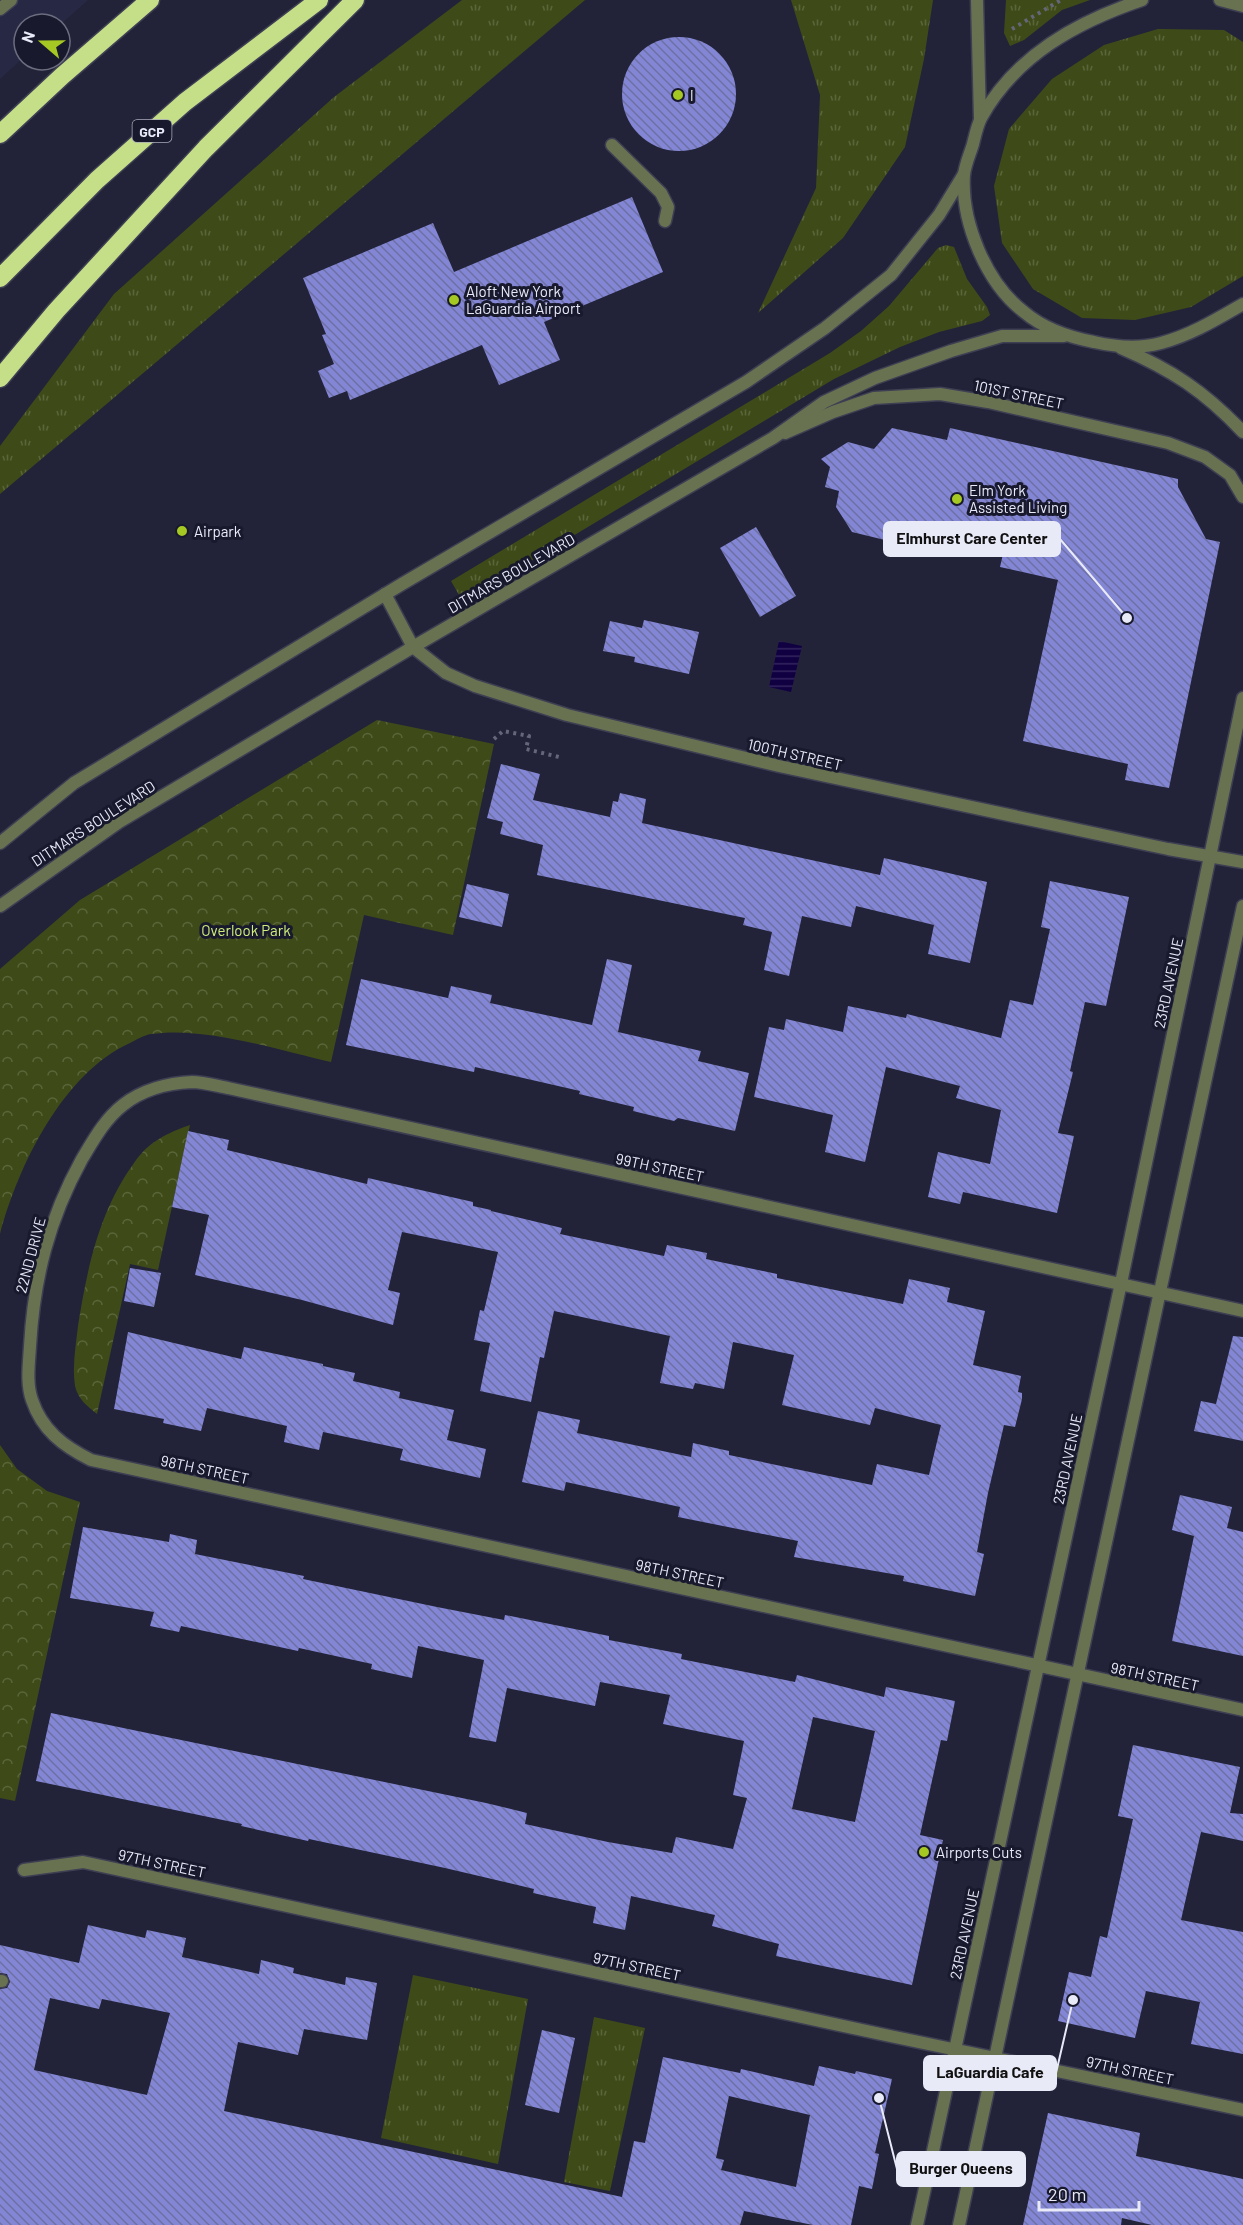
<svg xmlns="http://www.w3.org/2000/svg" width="1243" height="2225" font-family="Barlow,sans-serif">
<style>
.built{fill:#272844}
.grass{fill:url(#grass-tufts)}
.park{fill:url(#park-crowns)}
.water{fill:url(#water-rules)}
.building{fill:url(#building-back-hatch);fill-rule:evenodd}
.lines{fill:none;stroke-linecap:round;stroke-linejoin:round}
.service-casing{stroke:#3e3f53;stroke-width:15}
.minor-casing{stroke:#3e3f53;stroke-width:15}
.tertiary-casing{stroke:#3e3f53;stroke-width:15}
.motorway-casing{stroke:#3e3f53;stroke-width:21}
.path{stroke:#656679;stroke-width:4;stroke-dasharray:3 4.5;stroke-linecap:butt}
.service{stroke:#687251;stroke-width:12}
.minor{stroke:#687251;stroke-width:12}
.tertiary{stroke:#687251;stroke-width:12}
.motorway{stroke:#c5de88;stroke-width:18}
.poi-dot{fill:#a5c823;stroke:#19192e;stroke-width:2}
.labels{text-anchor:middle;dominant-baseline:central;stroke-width:6;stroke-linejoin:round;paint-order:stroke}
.shield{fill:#19192e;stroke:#aaabbb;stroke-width:1.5}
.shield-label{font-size:14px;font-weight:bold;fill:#e8eaf8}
.poi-label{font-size:15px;fill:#e8eaf8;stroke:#19192e;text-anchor:start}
.street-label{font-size:15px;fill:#e8eaf8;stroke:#19192e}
.park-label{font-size:15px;fill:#ceed7b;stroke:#19192e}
.leader{fill:none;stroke:#e8eaf8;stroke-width:2}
.callout-dot{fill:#e8eaf8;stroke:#19192e;stroke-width:2}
.callout{fill:#e8eaf8;stroke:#e8eaf8;stroke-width:2}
.callout-label{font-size:16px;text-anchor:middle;font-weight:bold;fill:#111}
</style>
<defs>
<pattern id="grass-tufts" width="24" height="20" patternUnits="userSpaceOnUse" patternTransform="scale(1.5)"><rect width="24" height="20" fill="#3e4b18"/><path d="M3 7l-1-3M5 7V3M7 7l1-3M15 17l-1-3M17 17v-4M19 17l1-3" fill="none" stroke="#5a653a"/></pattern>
<pattern id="park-crowns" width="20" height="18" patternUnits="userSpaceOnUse" patternTransform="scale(1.5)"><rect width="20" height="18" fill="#3e4b18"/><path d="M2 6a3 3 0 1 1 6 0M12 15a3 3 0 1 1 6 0" fill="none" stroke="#5a653a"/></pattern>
<pattern id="water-rules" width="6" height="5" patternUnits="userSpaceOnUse" patternTransform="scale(1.5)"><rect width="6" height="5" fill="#100042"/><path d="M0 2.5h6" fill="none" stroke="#33255e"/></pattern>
<pattern id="building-back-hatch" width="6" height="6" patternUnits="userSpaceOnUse" patternTransform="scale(1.5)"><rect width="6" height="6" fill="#8386d4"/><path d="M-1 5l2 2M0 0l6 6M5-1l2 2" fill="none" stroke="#6e70a4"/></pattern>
</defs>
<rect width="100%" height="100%" fill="#222338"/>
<!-- built -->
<polygon class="built" points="0,0 88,0 60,25 24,24 24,57 0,79"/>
<!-- grass -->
<g class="grass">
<polygon points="462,0 585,0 0,494 0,446 114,294 334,97"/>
<polygon points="791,0 933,0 924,59 905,147 843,238 758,313 816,188 820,95"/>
<polygon points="1006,0 1090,0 1062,10 1024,40 1010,46 1004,33"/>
<polygon points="1158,29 1224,30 1243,42 1243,276 1191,307 1135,320 1082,318 1033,289 1002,243 994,186 1009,129 1052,79 1104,45"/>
<polygon points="946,245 954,247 967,279 987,307 990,315 982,321 939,332 900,347 834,379 463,602 451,581 830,353 861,331 889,306 938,248"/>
<polygon points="413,1975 528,1999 498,2164 381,2138"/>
<polygon points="594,2017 645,2028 610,2191 564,2182"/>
</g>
<!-- park -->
<g class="park">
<path d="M377 720 494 744 453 935 364 915 331 1062C277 1050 205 1026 151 1034 144 1035 136 1040 130 1043 63 1073 18 1166 0 1234V969L80 900Z"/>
<path d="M190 1125 158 1270 130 1264 97 1414C87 1406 78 1399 75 1386 72 1366 76 1345 78 1326 87 1269 99 1211 134 1163 148 1142 167 1133 190 1125Z"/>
<polygon points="0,1445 17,1469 47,1491 80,1502 15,1801 0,1798"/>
</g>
<!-- water -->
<polygon class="water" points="779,641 802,646 791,692 769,687"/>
<!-- building -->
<g class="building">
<circle cx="679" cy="94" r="57"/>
<polygon points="632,197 663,272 544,322 560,360 499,385 482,345 350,400 347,391 329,398 318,371 334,364 322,335 326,334 303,278 433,223 454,272"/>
<polygon points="892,428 947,440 950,428 1178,479 1178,487 1206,539 1220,542 1169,788 1125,780 1128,764 1023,741 1058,580 1000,567 1003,554 893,530 889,541 852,532 836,507 839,491 825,487 830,467 821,459 848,442 874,449"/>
<polygon points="756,527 796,596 760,617 720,548"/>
<polygon points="644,620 699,632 689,674 634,662 635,657 603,651 610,621 642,628"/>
<polygon points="501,764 540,774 533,800 610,817 613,801 618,802 620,793 646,799 642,823 880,875 884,858 987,882 970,963 928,954 934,925 856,906 851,927 802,916 789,976 764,970 772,932 743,925 745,918 537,875 543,845 500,834 503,822 487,818"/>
<polygon points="1050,881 1129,897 1106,1006 1085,1002 1070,1071 1073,1072 1058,1133 1074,1136 1057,1213 963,1192 960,1204 928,1197 938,1152 990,1164 1001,1110 956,1098 960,1086 886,1067 865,1162 825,1152 833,1115 754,1097 769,1027 784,1030 786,1019 843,1032 848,1006 906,1018 907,1014 1001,1038 1010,1000 1033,1005 1050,929 1041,927"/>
<polygon points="467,884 509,894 502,927 459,917"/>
<polygon points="607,959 632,965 618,1032 701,1051 698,1061 749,1073 735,1131 678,1118 674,1121 633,1111 634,1107 579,1094 580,1091 475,1067 474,1072 346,1045 361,979 448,998 451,986 492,995 490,1003 592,1025"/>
<polygon points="188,1131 229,1140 227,1150 367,1184 368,1178 473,1202 473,1206 491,1210 491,1211 562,1228 560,1234 664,1256 667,1245 707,1253 706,1259 777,1274 777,1278 903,1304 909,1279 950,1288 947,1302 985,1311 973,1365 1021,1376 1018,1392 1022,1393 1022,1399 1015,1427 1004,1425 988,1493 977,1552 984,1554 975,1596 903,1581 904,1576 794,1557 798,1541 678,1517 680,1507 566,1482 564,1491 522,1482 538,1411 580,1420 577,1433 691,1457 693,1443 729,1451 729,1455 872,1485 877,1464 929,1475 941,1425 875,1408 870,1425 782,1405 794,1355 733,1342 724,1389 695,1383 693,1389 660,1383 670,1336 554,1311 544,1358 540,1357 531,1402 480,1391 490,1343 474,1340 480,1310 484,1311 498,1252 402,1232 388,1290 400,1293 393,1325 302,1300 195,1275 209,1215 172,1207"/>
<polygon points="130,1268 161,1273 154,1307 124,1301"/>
<polygon points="128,1332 241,1359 244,1347 323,1364 323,1366 355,1373 353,1381 400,1392 399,1398 454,1410 447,1440 486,1449 480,1478 400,1460 403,1449 323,1432 319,1450 284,1442 287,1426 207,1408 201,1431 163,1423 164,1419 114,1409"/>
<polygon points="1233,1336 1243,1337 1243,1441 1194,1431 1201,1401 1216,1404"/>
<polygon points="1180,1495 1232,1507 1227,1528 1243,1532 1243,1656 1172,1641 1194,1536 1172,1530"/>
<path d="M83 1527 169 1542 170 1534 197 1540 195 1554 304 1576 303 1579 437 1607 504 1620 505 1615 609 1636V1640L682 1654 681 1659 795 1682 797 1675 884 1697 886 1687 955 1701 947 1741 941 1740 920 1835 943 1840 912 1985 776 1956 779 1944 712 1926 715 1915 631 1896 625 1930 593 1923 596 1907 533 1893 534 1889 445 1868 309 1839 308 1841 241 1826 242 1824 36 1781 51 1713 486 1803 527 1813 525 1824 608 1842 672 1853 676 1837 733 1849 747 1798 733 1795 744 1741 663 1724 670 1695 600 1682 595 1706 507 1688 496 1742 469 1737 484 1660 418 1646 412 1678 371 1669 372 1664 299 1648 298 1651 181 1626 179 1632 150 1626 154 1612 70 1598ZM813 1717 875 1731 855 1822 792 1809Z"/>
<polygon points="1133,1745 1240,1767 1230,1813 1243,1814 1243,1841 1201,1832 1181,1920 1243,1932 1243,2054 1191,2044 1200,2002 1146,1991 1135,2038 1058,2021 1069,1972 1091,1977 1100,1936 1107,1938 1133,1819 1118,1816"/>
<path d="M88 1925 145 1938 147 1930 186 1938 182 1957 259 1974 261 1960 294 1968 293 1973 345 1985 346 1977 377 1983 367 2040 304 2029 298 2055 238 2042 224 2111 622 2197 634 2141 645 2143 663 2057 740 2073 741 2069 814 2086 819 2066 855 2074 856 2071 892 2079 875 2153 879 2154 872 2189 859 2186 851 2225H813L744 2211 740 2225H0V1989L7 1988 10 1982 7 1974 0 1973V1945L79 1963ZM50 1998 99 2009 102 1999 170 2013 147 2095 34 2070ZM729 2096 810 2115 796 2187 721 2170 724 2160 716 2158Z"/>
<polygon points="542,2030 575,2038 559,2113 525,2105"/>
<polygon points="1048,2113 1140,2133 1136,2156 1243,2179 1243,2225 1152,2225 1122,2218 1121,2225 1023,2225"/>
</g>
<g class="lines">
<defs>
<g id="service">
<polyline points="612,145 661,193 668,207 665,221"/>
<polyline points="0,1981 2,1981"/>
</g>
<g id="minor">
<path d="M1121 348C1172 370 1204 391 1243 432"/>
<polyline points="785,433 833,412 874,398 940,394 988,402 1168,443 1205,457 1230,475 1243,497"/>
<polyline points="385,594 413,647 446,673 475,686 567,715 779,766 1168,849 1243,862"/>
<path d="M1243 1311 228 1088C217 1086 203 1082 192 1082 168 1083 142 1090 123 1105 105 1119 94 1139 82 1159 49 1219 34 1277 30 1346 29 1364 26 1383 32 1400 42 1430 63 1446 91 1460L1243 1710"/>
<polyline points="24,1870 83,1862 890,2036 1243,2110"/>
<polyline points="917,2225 1121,1283 1243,698"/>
<polyline points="959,2225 1243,906"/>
</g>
<g id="tertiary">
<polyline points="977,0 980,119"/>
<path d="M1142 0C1077 22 1016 55 981 118 977 126 975 136 973 144 970 154 965 165 964 175 961 222 986 283 1024 312 1044 329 1068 337 1094 342 1116 347 1139 349 1161 343 1191 335 1217 319 1243 304"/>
<polyline points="1220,0 1243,6"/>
<polyline points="0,9 11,0"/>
<polyline points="0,843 74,783 402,584 746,382 825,328 891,275 939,215 964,174"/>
<polyline points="0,906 119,822 413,647 773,438 824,402 875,378 951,351 1002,336 1064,336"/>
</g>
<g id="motorway">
<polyline points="0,134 62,76 150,0"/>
<polyline points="0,278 97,180 185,102 319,0"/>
<polyline points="0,378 56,311 206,148 355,0"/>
</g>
</defs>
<!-- service casing -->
<use href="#service" class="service-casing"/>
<!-- minor casing -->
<use href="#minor" class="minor-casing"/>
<!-- tertiary casing -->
<use href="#tertiary" class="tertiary-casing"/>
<!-- motorway casing -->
<use href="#motorway" class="motorway-casing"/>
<!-- path -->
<g class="path">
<polyline points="1012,29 1061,0"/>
<polyline points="494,739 503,731 529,736 526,749 559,757"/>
</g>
<!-- service -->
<use href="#service" class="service"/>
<!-- minor -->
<use href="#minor" class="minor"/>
<!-- tertiary -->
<use href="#tertiary" class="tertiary"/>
<!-- motorway -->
<use href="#motorway" class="motorway"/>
</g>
<!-- markers -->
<g class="poi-dot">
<circle cx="678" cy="95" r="6"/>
<circle cx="454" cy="300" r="6"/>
<circle cx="957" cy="499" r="6"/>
<circle cx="182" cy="531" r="6"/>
<circle cx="924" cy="1852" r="6"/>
</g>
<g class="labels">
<!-- shield labels -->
<rect class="shield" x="132.5" y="120" width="39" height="22" rx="4.5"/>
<g class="shield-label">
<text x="152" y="131">GCP</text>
</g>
<!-- poi labels -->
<g class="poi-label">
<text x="690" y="95">l</text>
<text x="466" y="291">Aloft New York<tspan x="466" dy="17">LaGuardia Airport</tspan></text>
<text x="969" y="490">Elm York<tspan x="969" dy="17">Assisted Living</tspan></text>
<text x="194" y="531">Airpark</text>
<text x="936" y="1852">Airports Cuts</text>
</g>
<!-- street labels -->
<g class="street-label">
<text transform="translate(1019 394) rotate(12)">101ST STREET</text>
<text transform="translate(511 573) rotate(-30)">DITMARS BOULEVARD</text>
<text transform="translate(795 754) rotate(13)">100TH STREET</text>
<text transform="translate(93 823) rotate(-33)">DITMARS BOULEVARD</text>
<text transform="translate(1168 983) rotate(-78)">23RD AVENUE</text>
<text transform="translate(660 1167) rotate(12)">99TH STREET</text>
<text transform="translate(30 1255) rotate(-75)">22ND DRIVE</text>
<text transform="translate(1067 1459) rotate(-78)">23RD AVENUE</text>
<text transform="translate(205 1469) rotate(12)">98TH STREET</text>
<text transform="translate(680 1573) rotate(12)">98TH STREET</text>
<text transform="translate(1155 1676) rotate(12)">98TH STREET</text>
<text transform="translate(162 1863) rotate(12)">97TH STREET</text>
<text transform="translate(964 1934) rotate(-78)">23RD AVENUE</text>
<text transform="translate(637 1966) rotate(12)">97TH STREET</text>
<text transform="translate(1130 2070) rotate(12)">97TH STREET</text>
</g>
<!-- park labels -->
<g class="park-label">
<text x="246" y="930">Overlook Park</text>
</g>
</g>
<!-- callouts -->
<path class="leader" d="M1127 618L1060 539M1073 2000L1056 2073M879 2098L897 2169"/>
<g class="callout-dot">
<circle cx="1127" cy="618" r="6"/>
<circle cx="1073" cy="2000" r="6"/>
<circle cx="879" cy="2098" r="6"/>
</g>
<g class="callout">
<rect x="884" y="522" width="176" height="34" rx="6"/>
<rect x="924" y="2056" width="132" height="34" rx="6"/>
<rect x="897" y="2152" width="128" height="34" rx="6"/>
</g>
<g class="callout-label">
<text x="972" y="544">Elmhurst Care Center</text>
<text x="990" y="2078">LaGuardia Cafe</text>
<text x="961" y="2174">Burger Queens</text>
</g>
<!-- north arrow -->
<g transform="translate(42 42) rotate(290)"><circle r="28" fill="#19192e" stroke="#6c6d7f" stroke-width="1.5"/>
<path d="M0-4.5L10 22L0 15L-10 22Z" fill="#a5c823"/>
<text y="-9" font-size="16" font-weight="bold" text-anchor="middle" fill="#e8eaf8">N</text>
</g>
<!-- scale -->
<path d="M1039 2201v9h100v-9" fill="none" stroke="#e8eaf8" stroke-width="3"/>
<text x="1048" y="2201" font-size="18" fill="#e8eaf8" stroke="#19192e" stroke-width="4.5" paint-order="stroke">20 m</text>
</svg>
